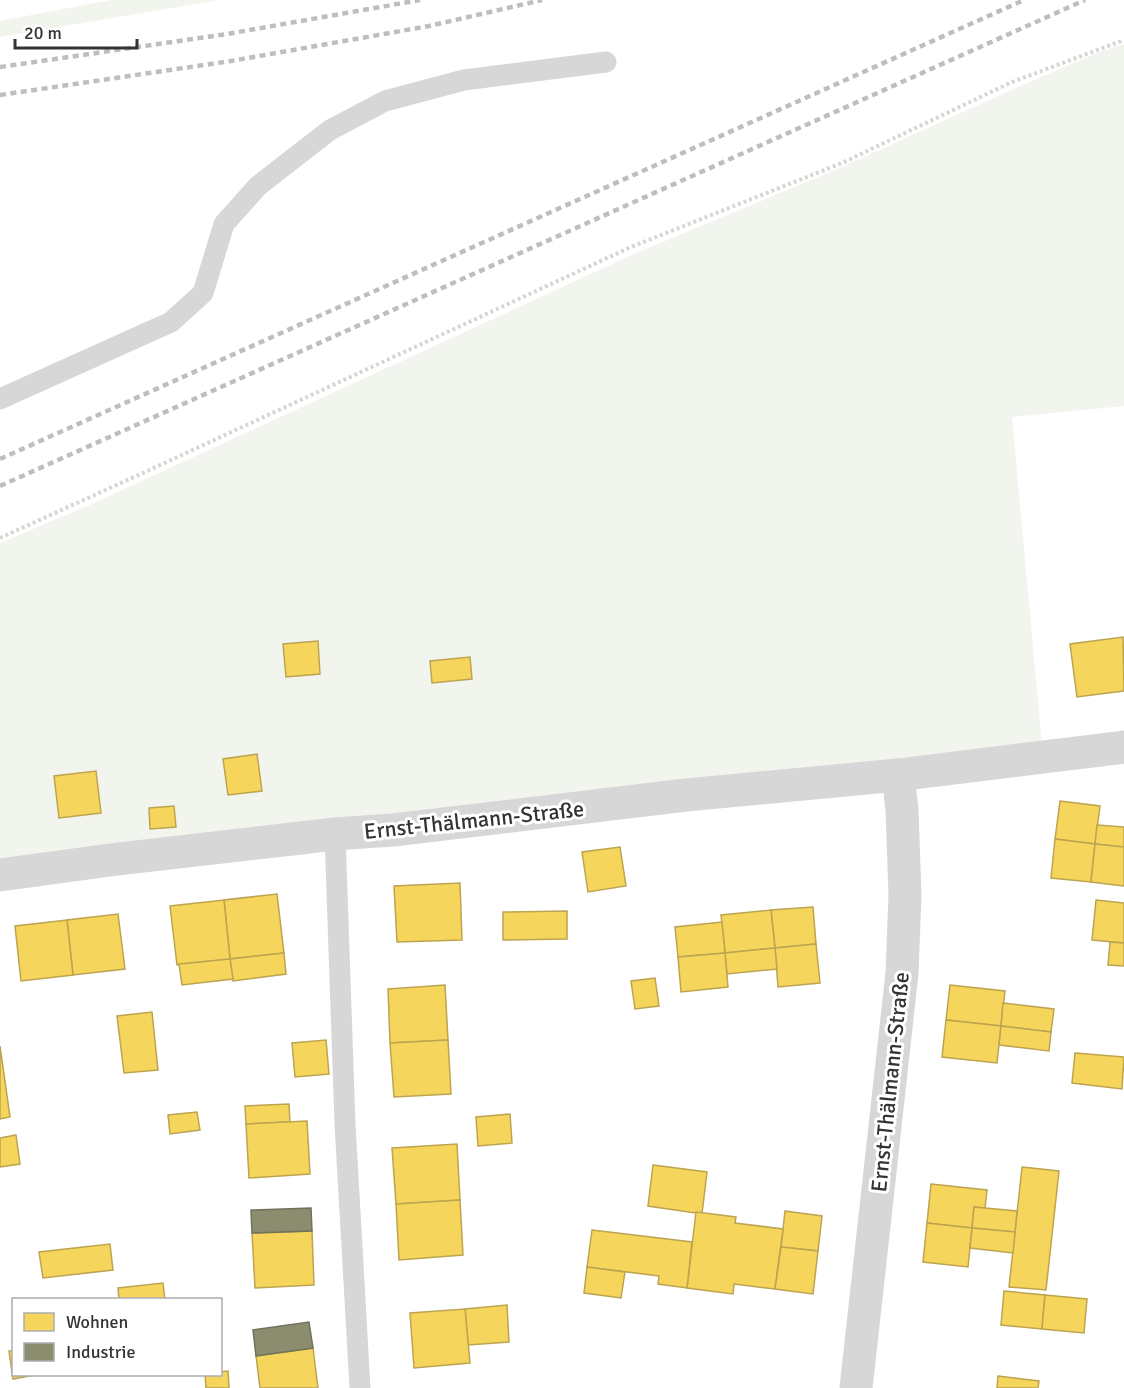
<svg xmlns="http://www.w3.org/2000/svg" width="1124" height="1388" font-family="Signika,sans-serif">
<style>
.green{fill:#f1f5ed}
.homes{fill:#f6d55c;stroke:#bca450;stroke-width:1.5}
.industry{fill:#8c8c6e;stroke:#71715c;stroke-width:1.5}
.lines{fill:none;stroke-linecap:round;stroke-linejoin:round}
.path{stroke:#d6d6d6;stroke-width:4;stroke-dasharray:3 3;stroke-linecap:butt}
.lane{stroke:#d7d7d7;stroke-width:21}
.street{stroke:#d7d7d7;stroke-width:33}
.rail{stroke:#bebebe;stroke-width:4.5;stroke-dasharray:6 4.5;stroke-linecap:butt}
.labels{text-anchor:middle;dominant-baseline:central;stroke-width:6;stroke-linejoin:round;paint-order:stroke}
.street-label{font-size:22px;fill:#333;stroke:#fff}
</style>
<rect width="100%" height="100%" fill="#fff"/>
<!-- green -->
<g class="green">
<polygon points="111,0 219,0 0,37 0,21"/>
<polygon points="1124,44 1124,406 1012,417 1042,746 0,860 0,543 85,507 634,254 835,170 1016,88 1097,53"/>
</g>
<!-- homes -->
<g class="homes">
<polygon points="1123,637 1124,691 1077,697 1070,644"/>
<polygon points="318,641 320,674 286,677 283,644"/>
<polygon points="470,657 472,679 432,683 430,661"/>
<polygon points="257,754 262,791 228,795 223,759"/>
<polygon points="96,771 101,813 59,818 54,776"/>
<polygon points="1060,801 1100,806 1095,844 1055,839"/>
<polygon points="174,806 176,827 150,829 149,808"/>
<polygon points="1097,825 1124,827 1124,847 1095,844"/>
<polygon points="1055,839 1095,844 1091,882 1051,878"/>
<polygon points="1095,844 1124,847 1124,886 1091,882"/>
<polygon points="620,847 626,886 588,892 582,852"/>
<polygon points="460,883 462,940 397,942 394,886"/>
<polygon points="277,894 284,953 230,959 224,900"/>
<polygon points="224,900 230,959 177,965 170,906"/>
<polygon points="1096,900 1124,903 1124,943 1092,940"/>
<polygon points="813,907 816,944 775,948 771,910"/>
<polygon points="771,910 775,948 725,953 721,915"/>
<polygon points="567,911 567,939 503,940 503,912"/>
<polygon points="118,914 125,969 73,975 67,920"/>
<polygon points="67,920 73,975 21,981 15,926"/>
<polygon points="722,922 725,953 678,957 675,927"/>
<polygon points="1110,942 1124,943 1124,966 1108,965"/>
<polygon points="816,944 820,983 778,987 775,948"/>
<polygon points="775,948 777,969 727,974 725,953"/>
<polygon points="284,953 286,974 233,981 230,959"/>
<polygon points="725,953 728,987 681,992 678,957"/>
<polygon points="230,959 233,979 182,985 179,964"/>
<polygon points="655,978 659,1006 635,1009 631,981"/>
<polygon points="445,985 448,1040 390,1043 388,989"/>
<polygon points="950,985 1005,991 1001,1026 946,1020"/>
<polygon points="1003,1003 1054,1009 1051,1032 1001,1026"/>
<polygon points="152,1012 158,1070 124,1073 117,1016"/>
<polygon points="946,1020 1001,1026 997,1063 942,1057"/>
<polygon points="1001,1026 1051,1032 1049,1051 999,1045"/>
<polygon points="326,1040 329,1074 295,1077 292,1043"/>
<polygon points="448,1040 451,1094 394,1097 390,1043"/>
<polygon points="0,1046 10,1117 0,1119"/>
<polygon points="1075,1053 1124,1057 1122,1089 1072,1083"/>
<polygon points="289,1104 290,1122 246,1124 245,1106"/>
<polygon points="197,1112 200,1130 170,1134 168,1115"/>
<polygon points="510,1114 512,1143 478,1146 476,1117"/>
<polygon points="307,1121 310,1174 249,1178 246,1124"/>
<polygon points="16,1135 20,1164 0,1167 0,1138"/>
<polygon points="457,1144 460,1200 396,1204 392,1148"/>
<polygon points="653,1165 707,1172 702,1214 648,1206"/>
<polygon points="1022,1167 1059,1171 1046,1290 1009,1287"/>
<polygon points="931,1184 987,1190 985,1208 974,1207 972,1228 927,1223"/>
<polygon points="460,1200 463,1255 399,1260 396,1204"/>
<polygon points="974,1207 1017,1211 1015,1232 972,1228"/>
<polygon points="785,1211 822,1216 818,1251 781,1247"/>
<polygon points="696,1212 736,1217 735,1223 783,1229 775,1289 734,1284 733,1294 687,1288"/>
<polygon points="927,1223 972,1228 968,1267 923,1262"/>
<polygon points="972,1228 1015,1232 1013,1253 970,1248"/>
<polygon points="592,1230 692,1242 687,1288 658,1284 659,1276 587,1267"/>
<polygon points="312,1231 314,1285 255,1288 252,1233"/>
<polygon points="110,1244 113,1270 43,1278 39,1252"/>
<polygon points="781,1247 818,1251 813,1294 775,1289"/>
<polygon points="587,1267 625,1272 621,1298 584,1293"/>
<polygon points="163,1283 165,1300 119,1300 118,1288"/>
<polygon points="1004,1291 1045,1295 1042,1329 1001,1325"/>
<polygon points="1045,1295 1087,1299 1084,1333 1042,1329"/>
<polygon points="507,1305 509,1342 468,1345 465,1309"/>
<polygon points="465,1309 470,1363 414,1368 410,1313"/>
<polygon points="313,1348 318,1388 260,1388 256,1356"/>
<polygon points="9,1351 14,1351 14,1374 40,1374 13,1379"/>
<polygon points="228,1371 229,1388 206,1388 205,1374 220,1374 220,1372"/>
<polygon points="998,1376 1039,1381 1038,1388 997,1388"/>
</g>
<!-- industry -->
<g class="industry">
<polygon points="311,1208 312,1231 252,1233 251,1210"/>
<polygon points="309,1322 313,1348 256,1356 253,1330"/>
</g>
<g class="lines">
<!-- path -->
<polyline class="path" points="0,538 145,472 631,247 842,163 1012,82 1124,40"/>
<!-- lane -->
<g class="lane">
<polyline points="0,399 171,322 203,293 224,224 258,186 330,130 385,101 464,80 606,62"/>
<polyline points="335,834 345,1124 360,1388"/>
</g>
<!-- street -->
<g class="street">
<polyline points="0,875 118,859 335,834 393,830 686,795 898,775 1124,747"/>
<polyline points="856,1388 902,973 905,895 902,810 898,775"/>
</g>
<!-- rail -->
<g class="rail">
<polyline points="0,67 227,34 420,0"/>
<polyline points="0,95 231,61 429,26 542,0"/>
<polyline points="0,459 1024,0"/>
<polyline points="0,486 1085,0"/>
</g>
</g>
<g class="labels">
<!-- street labels -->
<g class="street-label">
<text transform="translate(474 820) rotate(-6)">Ernst-Thälmann-Straße</text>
<text transform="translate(890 1082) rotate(-84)">Ernst-Thälmann-Straße</text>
</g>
</g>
<!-- legend -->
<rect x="12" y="1298" width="210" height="78" fill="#ffffff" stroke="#adadad" stroke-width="1.5"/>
<rect x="24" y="1313" width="30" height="18" fill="#f6d55c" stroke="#adadad" stroke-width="1.5"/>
<text x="66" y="1328" font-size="18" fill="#333333">Wohnen</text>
<rect x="24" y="1343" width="30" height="18" fill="#8c8c6e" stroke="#adadad" stroke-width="1.5"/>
<text x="66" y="1358" font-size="18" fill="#333333">Industrie</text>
<!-- scale -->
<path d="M15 39v9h122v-9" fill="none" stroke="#333333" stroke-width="3"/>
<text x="24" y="39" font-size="18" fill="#333333" stroke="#ffffff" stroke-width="4.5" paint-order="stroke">20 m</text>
</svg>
